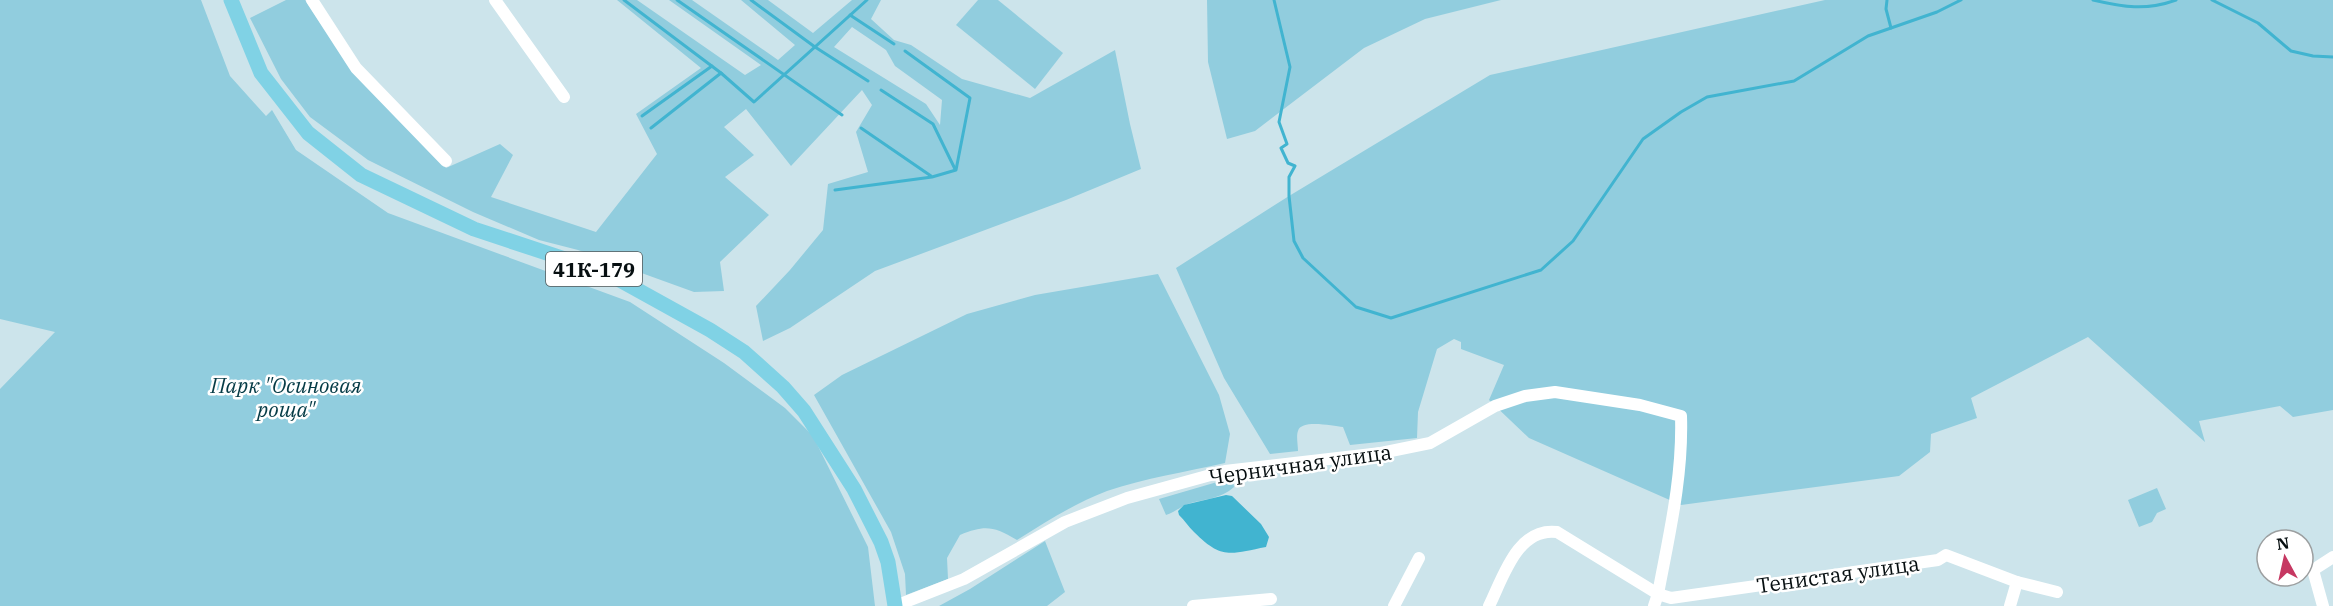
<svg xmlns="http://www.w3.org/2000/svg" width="2333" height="606" font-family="'IBM Plex Serif',serif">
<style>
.green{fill:#91cdde;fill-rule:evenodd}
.water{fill:#41b4d0}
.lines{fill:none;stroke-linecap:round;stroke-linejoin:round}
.stream{stroke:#41b4d0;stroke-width:3}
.minor{stroke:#fff;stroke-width:12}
.major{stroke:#80d2e5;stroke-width:15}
.labels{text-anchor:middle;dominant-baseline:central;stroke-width:5;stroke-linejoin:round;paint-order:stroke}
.shield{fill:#fff;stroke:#515758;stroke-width:1.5}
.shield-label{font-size:20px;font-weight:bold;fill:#070f11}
.park-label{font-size:21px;font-style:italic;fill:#053b46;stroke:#fff}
.street-label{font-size:21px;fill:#070f11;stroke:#fff}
</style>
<rect width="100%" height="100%" fill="#cce4eb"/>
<!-- green -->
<g class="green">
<polygon points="0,0 201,0 230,76 266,116 272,110 296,150 388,213 630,302 724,363 785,408 813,436 868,547 875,606 0,606 0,389 55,332 0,319"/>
<path d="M286 0H305L353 72 446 168 500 144 513 155 491 197 596 232 657 154 636 114 701 68 617 0H637L745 75 761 65 669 0H692L778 60 795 45 741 0H768L813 33 852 0H881L871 19 894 40 911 45 962 79 1030 98 1115 50 1130 124 1141 169 1066 200 875 271 790 328 763 341 756 306 790 270 823 230 828 184 868 172 856 132 872 105 862 90 791 166 746 109 724 127 754 155 725 177 769 215 720 262 724 291 694 292 578 250 539 240 473 212 368 160 310 117 281 79 250 18ZM852 27 886 50 895 66 942 100 940 125 926 104 834 47Z"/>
<polygon points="978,0 998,0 1063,53 1035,89 956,25"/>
<polygon points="1207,0 1501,0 1425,19 1364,48 1255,131 1227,139 1208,62"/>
<path d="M1825 0H2333V410L2293 417 2280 406 2199 421 2205 442 2088 337 1971 398 1977 418 1931 434 1930 452 1899 476 1681 505 1529 438 1489 400 1504 365 1461 349V342L1454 339 1437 349 1418 412 1417 438 1350 445 1343 427C1333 426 1301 419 1298 431 1296 436 1298 445 1298 451L1270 454 1224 378 1176 268 1289 196 1490 75Z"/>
<path d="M1158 274 1219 395 1230 434 1225 463C1186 472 1145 478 1107 491 1075 503 1046 522 1017 540 993 526 985 525 960 535L947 558 948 579 906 595 905 574 891 532 814 395 842 375 967 314 1035 295Z"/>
<path d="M1224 480 1233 482 1234 487C1221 499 1204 499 1188 504 1180 507 1175 512 1166 515L1159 499Z"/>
<polygon points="2157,488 2166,509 2157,513 2152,522 2139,527 2128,500"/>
<polygon points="1045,541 1065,592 1047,606 939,606 970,589"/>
</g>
<!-- water -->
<path class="water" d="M1226 495 1232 496 1261 524 1269 537 1266 547C1230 554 1222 560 1194 532 1188 526 1185 521 1179 515L1178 511 1184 505Z"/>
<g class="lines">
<!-- stream -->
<g class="stream">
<polyline points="624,0 721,73"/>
<polyline points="677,0 842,115"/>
<polyline points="751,0 815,47 868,81"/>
<polyline points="1274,0 1290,67 1279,122 1287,144 1281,148 1288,163 1295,166 1289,177 1289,196 1294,241 1303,258 1356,307 1391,318 1541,270 1573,241 1643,139 1681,112 1707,97 1794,81 1868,36 1937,12 1961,0"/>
<polyline points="1887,0 1886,9 1891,28"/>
<path d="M2093 0C2123 7 2146 11 2176 0"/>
<polyline points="2212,0 2258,23 2291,51 2313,56 2333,57"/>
<polyline points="850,15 894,44"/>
<polyline points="881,90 933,124 955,169"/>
<polyline points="642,116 712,66"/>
<polyline points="651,128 721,73 754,102 867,0"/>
<polyline points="861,128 931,176"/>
<polyline points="835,190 932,177 956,170 970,98 905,51"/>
</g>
<!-- minor -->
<g class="minor">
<polyline points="312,0 356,68 446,161"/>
<polyline points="495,0 564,97"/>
<path d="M895 606 964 579 1065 522 1127 498 1225 471 1381 453 1430 443 1495 406 1525 396 1555 392 1640 405 1681 416C1683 477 1669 535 1658 594L1654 606"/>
<polyline points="1193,606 1271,599"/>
<polyline points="1394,606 1419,558"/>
<path d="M1489 606C1503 578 1517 527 1557 532L1658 594 1671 598 1938 560 1946 555 2017 582 2057 592"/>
<polyline points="2010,606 2017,582"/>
<polyline points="2323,606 2313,570 2333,557"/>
</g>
<!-- major -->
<polyline class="major" points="231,0 261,73 308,133 361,175 474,229 607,273 710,330 744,352 783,387 804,411 854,489 881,542 888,562 895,606"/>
</g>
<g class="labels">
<!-- shield labels -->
<rect class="shield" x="546" y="252" width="96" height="34" rx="4.5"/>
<g class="shield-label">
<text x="594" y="269">41К-179</text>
</g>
<!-- park labels -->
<g class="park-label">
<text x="286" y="385">Парк "Осиновая<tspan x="286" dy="24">роща"</tspan></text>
</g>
<!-- street labels -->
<g class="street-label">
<text transform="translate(1300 464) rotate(-8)">Черничная улица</text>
<text transform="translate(1838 574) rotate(-8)">Тенистая улица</text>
</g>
</g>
<!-- north arrow -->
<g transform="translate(2285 558) rotate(352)"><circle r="28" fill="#ffffff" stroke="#9c9fa0" stroke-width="1.5"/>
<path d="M0-4.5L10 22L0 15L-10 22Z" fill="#c63862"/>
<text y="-9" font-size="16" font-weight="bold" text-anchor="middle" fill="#070f11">N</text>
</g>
</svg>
